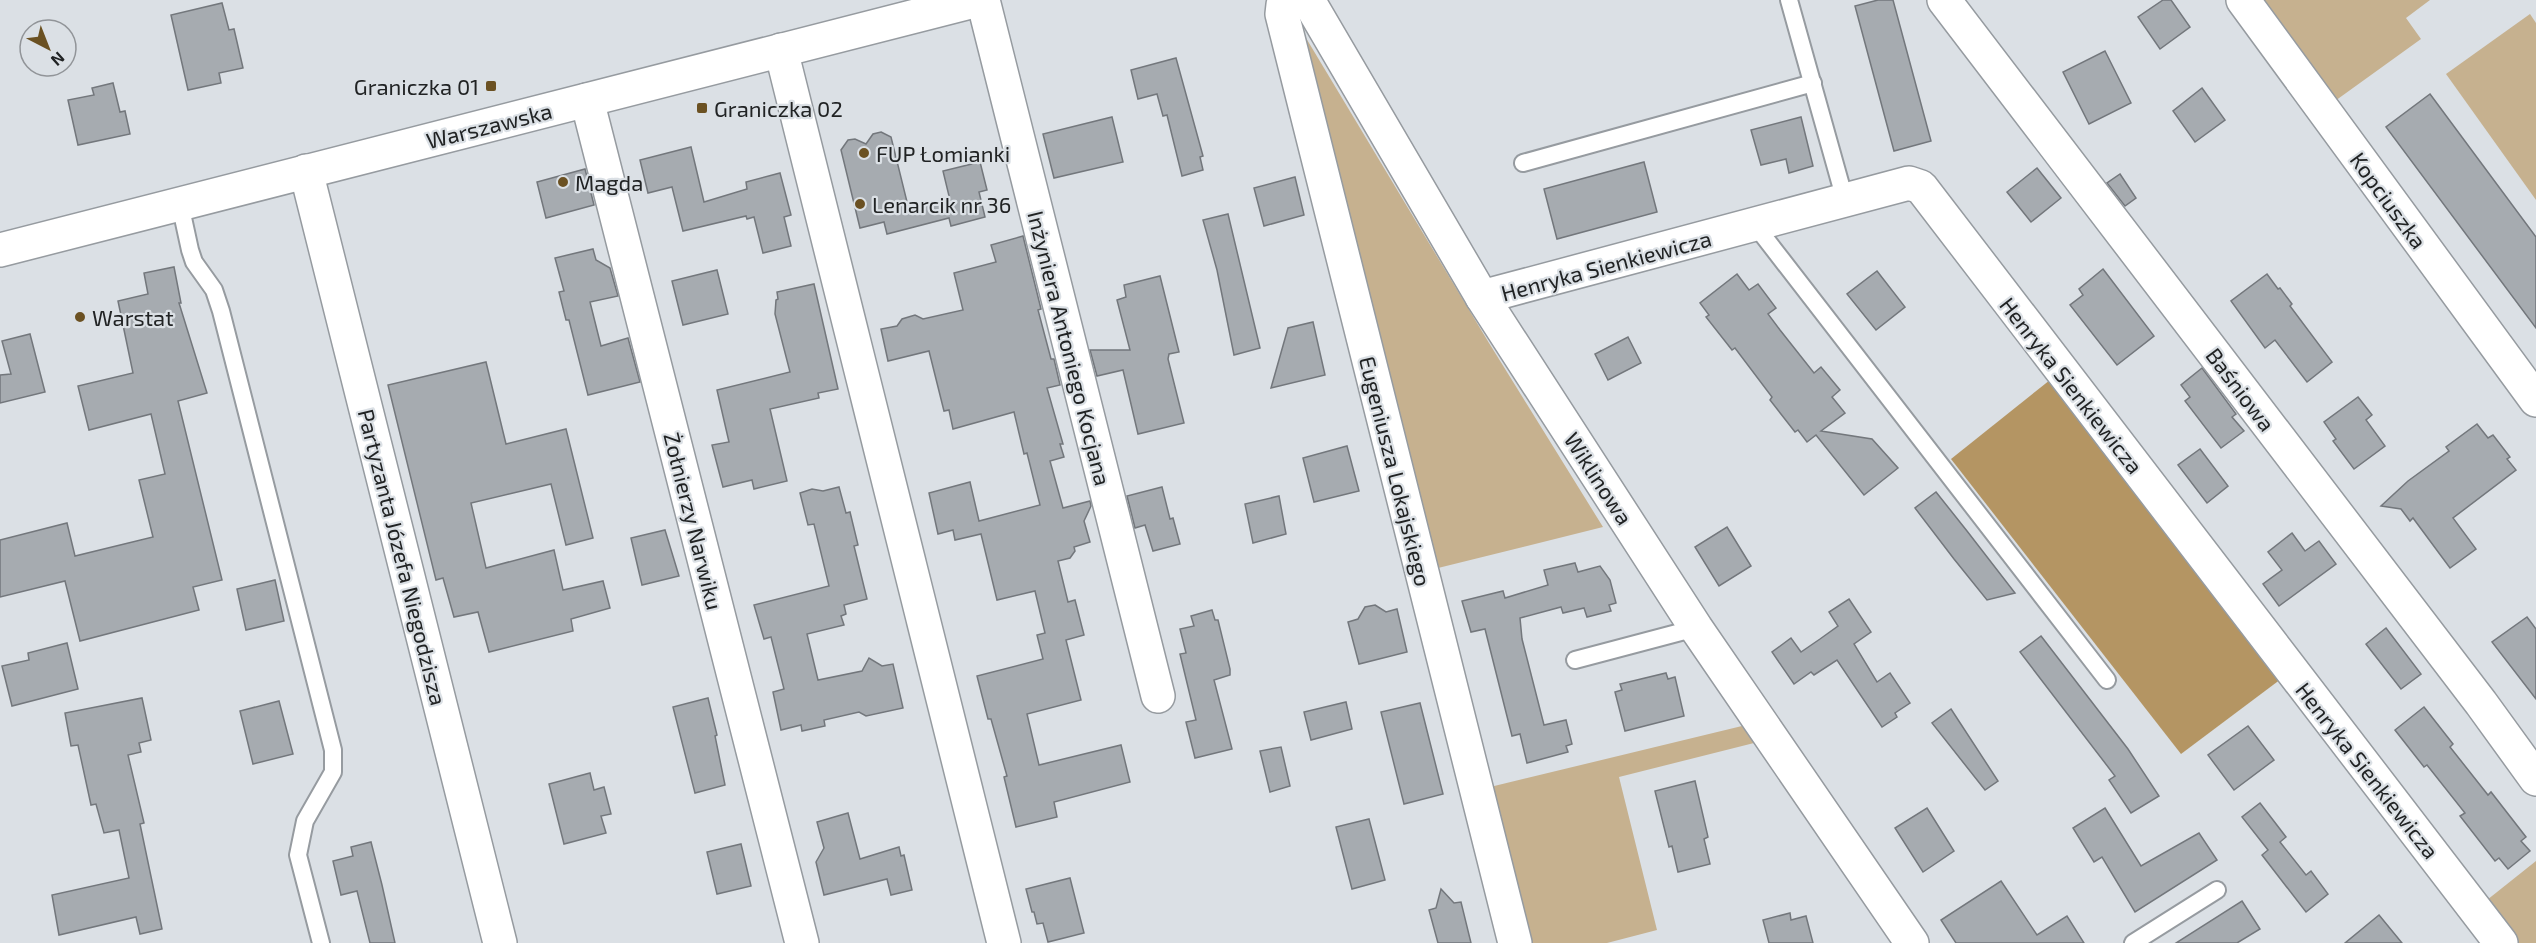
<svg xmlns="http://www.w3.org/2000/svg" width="2536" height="943" font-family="'Exo 2',sans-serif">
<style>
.green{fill:#c6b18f}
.forest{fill:#b49563}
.building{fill:#a6abb0;stroke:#73777c;stroke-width:1.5}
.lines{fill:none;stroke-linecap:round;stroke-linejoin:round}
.lane-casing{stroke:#969ba0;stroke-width:20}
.street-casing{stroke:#969ba0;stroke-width:36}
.secondary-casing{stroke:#969ba0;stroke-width:36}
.lane{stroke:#fff;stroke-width:16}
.street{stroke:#fff;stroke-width:33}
.secondary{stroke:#fff;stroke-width:33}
.poi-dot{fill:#6b5122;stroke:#dbe0e5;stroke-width:2}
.labels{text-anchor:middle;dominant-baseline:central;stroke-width:4.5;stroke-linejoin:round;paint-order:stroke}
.poi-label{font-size:22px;fill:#212324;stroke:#dbe0e5;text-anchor:start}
.street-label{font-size:22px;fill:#212324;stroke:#dbe0e5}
</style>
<rect width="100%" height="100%" fill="#dbe0e5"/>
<!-- green -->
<g class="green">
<polygon points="2253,0 2430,0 2406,18 2421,39 2328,106"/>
<polygon points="2530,14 2536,23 2536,200 2446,74"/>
<polygon points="1300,28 1489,343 1603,527 1434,569"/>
<polygon points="1742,726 1754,743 1619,777 1657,930 1607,943 1523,943 1486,788"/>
<polygon points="2536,861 2536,943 2519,943 2487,900"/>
</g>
<!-- forest -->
<polygon class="forest" points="2050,380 2281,679 2181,754 1951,459"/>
<!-- building -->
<g class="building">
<polygon points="1878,0 1893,0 1931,141 1894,151 1855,6"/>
<polygon points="2163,0 2171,0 2190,27 2160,49 2138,17"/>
<polygon points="222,3 229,30 234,29 243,68 219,73 221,83 188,90 171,15"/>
<polygon points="2105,51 2131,103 2089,124 2063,72"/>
<polygon points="1176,58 1203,156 1200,157 1203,170 1182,176 1167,115 1163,116 1157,94 1138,99 1131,70"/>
<polygon points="113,83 120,112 125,111 130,134 78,145 68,100 94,95 92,88"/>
<polygon points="2202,88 2225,120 2195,142 2173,111"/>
<polygon points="2430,94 2536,237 2536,328 2386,127"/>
<polygon points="1112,117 1123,162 1054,178 1043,134"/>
<polygon points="1801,117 1813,166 1789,173 1786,159 1761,165 1751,130"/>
<polygon points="881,132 891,137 908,206 950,200 943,171 980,162 987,190 979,192 985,217 951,226 949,218 887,234 884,222 860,228 841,150 848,140 855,139 866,144 873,134"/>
<polygon points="691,147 704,202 747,189 746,182 780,173 791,215 784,217 791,246 763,253 754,217 747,219 746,216 683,231 672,187 648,193 640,160"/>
<polygon points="1644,162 1657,212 1557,239 1544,189"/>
<polygon points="2037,168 2061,198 2031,222 2007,192"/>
<polygon points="585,169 594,205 546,218 537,182"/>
<polygon points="2120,174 2136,198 2125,206 2107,183"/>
<polygon points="1295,177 1304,215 1264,226 1254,188"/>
<polygon points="1228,214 1260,348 1234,355 1217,270 1203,220"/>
<polygon points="1023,236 1041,309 1038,310 1051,359 1054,359 1060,385 1047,388 1063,444 1060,444 1064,457 1050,461 1063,508 1090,501 1091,506 1084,521 1090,542 1074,547 1075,551 1070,558 1058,561 1068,602 1075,600 1084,635 1066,640 1081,700 1027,714 1039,765 1121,745 1130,782 1054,802 1057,817 1016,827 1004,777 1007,776 991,719 988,719 977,676 1043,659 1037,635 1045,633 1035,591 997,600 981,534 955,540 953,530 938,534 929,493 970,482 979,521 1040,505 1027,453 1024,454 1014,412 953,429 949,410 944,411 929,351 888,361 881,329 897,326 902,319 915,315 923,319 963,310 954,273 996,262 991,245"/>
<polygon points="593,249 596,260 610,268 618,296 590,302 601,346 628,338 640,382 588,395 569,320 566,320 559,292 564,291 555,258"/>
<polygon points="174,267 181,303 179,303 207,393 178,401 222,580 193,587 199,610 80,641 65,581 0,597 0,540 67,523 75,556 153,537 139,480 165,474 151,414 89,430 78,386 133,373 118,301 148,294 144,273"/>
<polygon points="2103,269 2154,336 2117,365 2070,305 2083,295 2079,289"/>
<polygon points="717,270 728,314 683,325 672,281"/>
<polygon points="1877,271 1905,307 1876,330 1847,294"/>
<polygon points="1737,274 1749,290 1758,284 1776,308 1768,314 1780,330 1814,373 1821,367 1840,390 1832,397 1845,413 1821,431 1872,439 1898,468 1864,495 1816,435 1807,442 1798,430 1795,432 1770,400 1772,397 1735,348 1732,350 1706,317 1709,315 1700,303"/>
<polygon points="2267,274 2278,289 2280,288 2292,304 2290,306 2332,362 2307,382 2275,340 2265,348 2231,301"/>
<polygon points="1160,276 1179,352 1169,354 1168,359 1184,423 1138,434 1123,370 1097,376 1090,350 1130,350 1117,300 1126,297 1124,285"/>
<polygon points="814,284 838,389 818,393 819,398 770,409 787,481 754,489 752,480 723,487 712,445 729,442 717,390 790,372 775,314 776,300 778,299 777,292"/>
<polygon points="1313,322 1325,375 1271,388 1288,328"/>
<polygon points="30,334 45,392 0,403 0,375 11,374 2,341"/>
<polygon points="1628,337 1641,363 1608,380 1595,354"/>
<polygon points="486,362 506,444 566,429 593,538 566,545 551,484 471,503 486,568 554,550 563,590 603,581 610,608 571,619 573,631 489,652 478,612 454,617 443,578 436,580 388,385"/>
<polygon points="2202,368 2236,414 2232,417 2244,431 2221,448 2185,401 2190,397 2181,385"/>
<polygon points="2358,397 2372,415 2366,420 2385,446 2354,469 2333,441 2336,439 2324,422"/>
<polygon points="2477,424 2488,438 2493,435 2510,457 2507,459 2516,470 2453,518 2476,549 2450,568 2413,518 2410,521 2401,509 2381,506 2408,481 2449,451 2446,447"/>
<polygon points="1347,446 1359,491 1314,502 1303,458"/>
<polygon points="2200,449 2228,486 2207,503 2178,465"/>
<polygon points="839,487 846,513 850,512 858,545 854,546 867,599 844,605 846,614 841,616 844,625 807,634 818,680 862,671 869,658 882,666 893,664 903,708 866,716 859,712 824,720 825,726 802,731 801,725 781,730 773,692 784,689 771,637 764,639 754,605 829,586 814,524 808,525 800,493 812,489 823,491"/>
<polygon points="1162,487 1170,519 1173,518 1180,544 1153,551 1145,525 1135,528 1127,496"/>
<polygon points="1936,492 1967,531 2015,593 1987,600 1954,559 1915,508"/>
<polygon points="1279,496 1286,534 1253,543 1245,504"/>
<polygon points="1727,527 1751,566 1719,586 1695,547"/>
<polygon points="665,530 679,576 642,585 631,538"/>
<polygon points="2292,533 2305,551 2319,541 2336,564 2279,606 2263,584 2282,570 2268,552"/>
<polygon points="1575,563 1578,572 1600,566 1610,580 1616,603 1609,605 1611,611 1587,617 1584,608 1563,613 1561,607 1520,618 1522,639 1544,725 1566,720 1572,744 1566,746 1568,752 1527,763 1520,734 1512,736 1485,629 1471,632 1462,601 1503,591 1505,598 1548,585 1544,570"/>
<polygon points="275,580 284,621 246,630 237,589"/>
<polygon points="1849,599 1871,632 1854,644 1877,682 1890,673 1910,703 1895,713 1897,717 1882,727 1837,660 1814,675 1811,672 1794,684 1772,652 1791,638 1801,652 1820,639 1838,626 1829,612"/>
<polygon points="1375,605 1386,612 1397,609 1407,652 1359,664 1348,622 1358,619 1365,607"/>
<polygon points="1212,610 1215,620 1218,620 1230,669 1230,675 1214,680 1232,749 1195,758 1186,722 1196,720 1180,654 1186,653 1180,629 1194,626 1191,616"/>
<polygon points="2527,617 2536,629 2536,699 2492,642"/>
<polygon points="2386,628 2421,674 2401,689 2366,644"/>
<polygon points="2041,636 2128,749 2159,796 2131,813 2109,780 2115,776 2020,652"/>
<polygon points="67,643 78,689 12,706 2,666 29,660 28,653"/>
<polygon points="1666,673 1668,679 1675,677 1684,716 1625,731 1615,692 1622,690 1620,684"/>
<polygon points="142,698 151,740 139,743 141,752 128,755 144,823 140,824 162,929 140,934 136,917 59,935 52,895 129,878 119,830 104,833 96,804 91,805 78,745 71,746 65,713"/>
<polygon points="708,698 717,735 715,736 725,785 695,793 673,707"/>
<polygon points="279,701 293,754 253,764 240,711"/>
<polygon points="1346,702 1352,729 1311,740 1304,712"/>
<polygon points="1420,703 1443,794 1404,804 1381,712"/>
<polygon points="2424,707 2453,744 2450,747 2488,795 2491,792 2526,837 2521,841 2530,851 2508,869 2499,858 2495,861 2460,816 2465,813 2427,765 2424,767 2395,730"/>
<polygon points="1951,709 1998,781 1985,790 1932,723"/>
<polygon points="2248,726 2274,760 2234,790 2208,755"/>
<polygon points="1281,747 1290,786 1270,792 1260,751"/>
<polygon points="590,773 594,790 604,787 611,814 601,816 606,833 564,844 549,784"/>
<polygon points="1695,781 1708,837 1704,839 1710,864 1678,872 1672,846 1669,847 1655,791"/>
<polygon points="2260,803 2286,837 2280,842 2306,875 2311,871 2328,894 2306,912 2262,855 2268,850 2242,817"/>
<polygon points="1927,808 1954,851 1923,872 1895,828"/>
<polygon points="2105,808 2141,866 2199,833 2217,860 2135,912 2102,857 2094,862 2073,828"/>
<polygon points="848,813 860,859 899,847 901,856 904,855 912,890 891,895 887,879 824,895 816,862 824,848 817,822"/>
<polygon points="1369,819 1385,880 1352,889 1336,827"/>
<polygon points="371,842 382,885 395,943 370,943 357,891 341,895 333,861 353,856 351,847"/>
<polygon points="741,844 751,886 717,894 707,852"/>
<polygon points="1070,878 1084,933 1048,942 1043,923 1037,924 1034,912 1032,912 1026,889"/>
<polygon points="2001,881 2037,935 2067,916 2084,943 1956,943 1941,920"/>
<polygon points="1441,889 1454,903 1461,902 1471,943 1438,943 1429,910 1436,908"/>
<polygon points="2242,901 2260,929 2237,943 2176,943"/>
<polygon points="1790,913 1791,920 1806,916 1813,943 1769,943 1763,920"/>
<polygon points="2379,915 2402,943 2345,943"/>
</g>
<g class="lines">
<defs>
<g id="lane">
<polyline points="1789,0 1845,200"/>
<polyline points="1523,163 1813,83"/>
<polyline points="180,204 190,250 194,262 214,290 221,311 333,750 333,772 305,821 298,855 321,943"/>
<polyline points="1755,225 2107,680"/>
<polyline points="1575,660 1696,628"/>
<polyline points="2133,943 2217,890"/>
</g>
<g id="street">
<polyline points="983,0 1158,696"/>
<polyline points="1288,0 1283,5 1282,14 1515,943"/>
<polyline points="1308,0 1482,297 1696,628 1912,943"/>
<polyline points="1944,0 2481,703 2536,779"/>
<polyline points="2243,0 2536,400"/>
<polyline points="781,50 1004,943"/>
<polyline points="587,100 802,943"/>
<polyline points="306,171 500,943"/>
<polyline points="1482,297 1909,183 1921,187 2501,943"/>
</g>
<polyline id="secondary" points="0,250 978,0"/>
</defs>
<!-- lane casing -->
<use href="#lane" class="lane-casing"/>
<!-- street casing -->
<use href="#street" class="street-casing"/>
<!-- secondary casing -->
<use href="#secondary" class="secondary-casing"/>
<!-- lane -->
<use href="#lane" class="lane"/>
<!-- street -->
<use href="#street" class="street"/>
<!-- secondary -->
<use href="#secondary" class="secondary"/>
</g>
<!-- markers -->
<g class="poi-dot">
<rect x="485" y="80" width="12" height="12" rx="3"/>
<rect x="696" y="102" width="12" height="12" rx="3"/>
<circle cx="864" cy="153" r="6"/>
<circle cx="563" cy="182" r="6"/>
<circle cx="860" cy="204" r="6"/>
<circle cx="80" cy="317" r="6"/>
</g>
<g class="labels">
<!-- poi labels -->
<g class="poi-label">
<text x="479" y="86" text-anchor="end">Graniczka 01</text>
<text x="714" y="108">Graniczka 02</text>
<text x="876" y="153">FUP Łomianki</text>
<text x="575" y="182">Magda</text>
<text x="872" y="204">Lenarcik nr 36</text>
<text x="92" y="317">Warstat</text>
</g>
<!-- street labels -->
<g class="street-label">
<text transform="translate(489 125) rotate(-14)">Warszawska</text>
<text transform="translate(2389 200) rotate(54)">Kopciuszka</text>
<text transform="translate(1606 265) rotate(-15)">Henryka Sienkiewicza</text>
<text transform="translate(1070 348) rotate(76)">Inżyniera Antoniego Kocjana</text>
<text transform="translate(2072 385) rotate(52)">Henryka Sienkiewicza</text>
<text transform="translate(2241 389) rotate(53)">Baśniowa</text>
<text transform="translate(1396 471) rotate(76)">Eugeniusza Lokajskiego</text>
<text transform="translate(1599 478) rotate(57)">Wiklinowa</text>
<text transform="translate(694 521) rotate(76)">Żołnierzy Narwiku</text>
<text transform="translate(403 557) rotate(76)">Partyzanta Józefa Niegodzisza</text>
<text transform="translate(2368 770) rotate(52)">Henryka Sienkiewicza</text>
</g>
</g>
<!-- north arrow -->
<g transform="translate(48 48) rotate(138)"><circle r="28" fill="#dbe0e5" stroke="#919498" stroke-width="1.5"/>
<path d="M0-4.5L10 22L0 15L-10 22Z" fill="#6b5122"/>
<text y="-9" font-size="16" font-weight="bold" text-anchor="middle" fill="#212324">N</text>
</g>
</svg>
